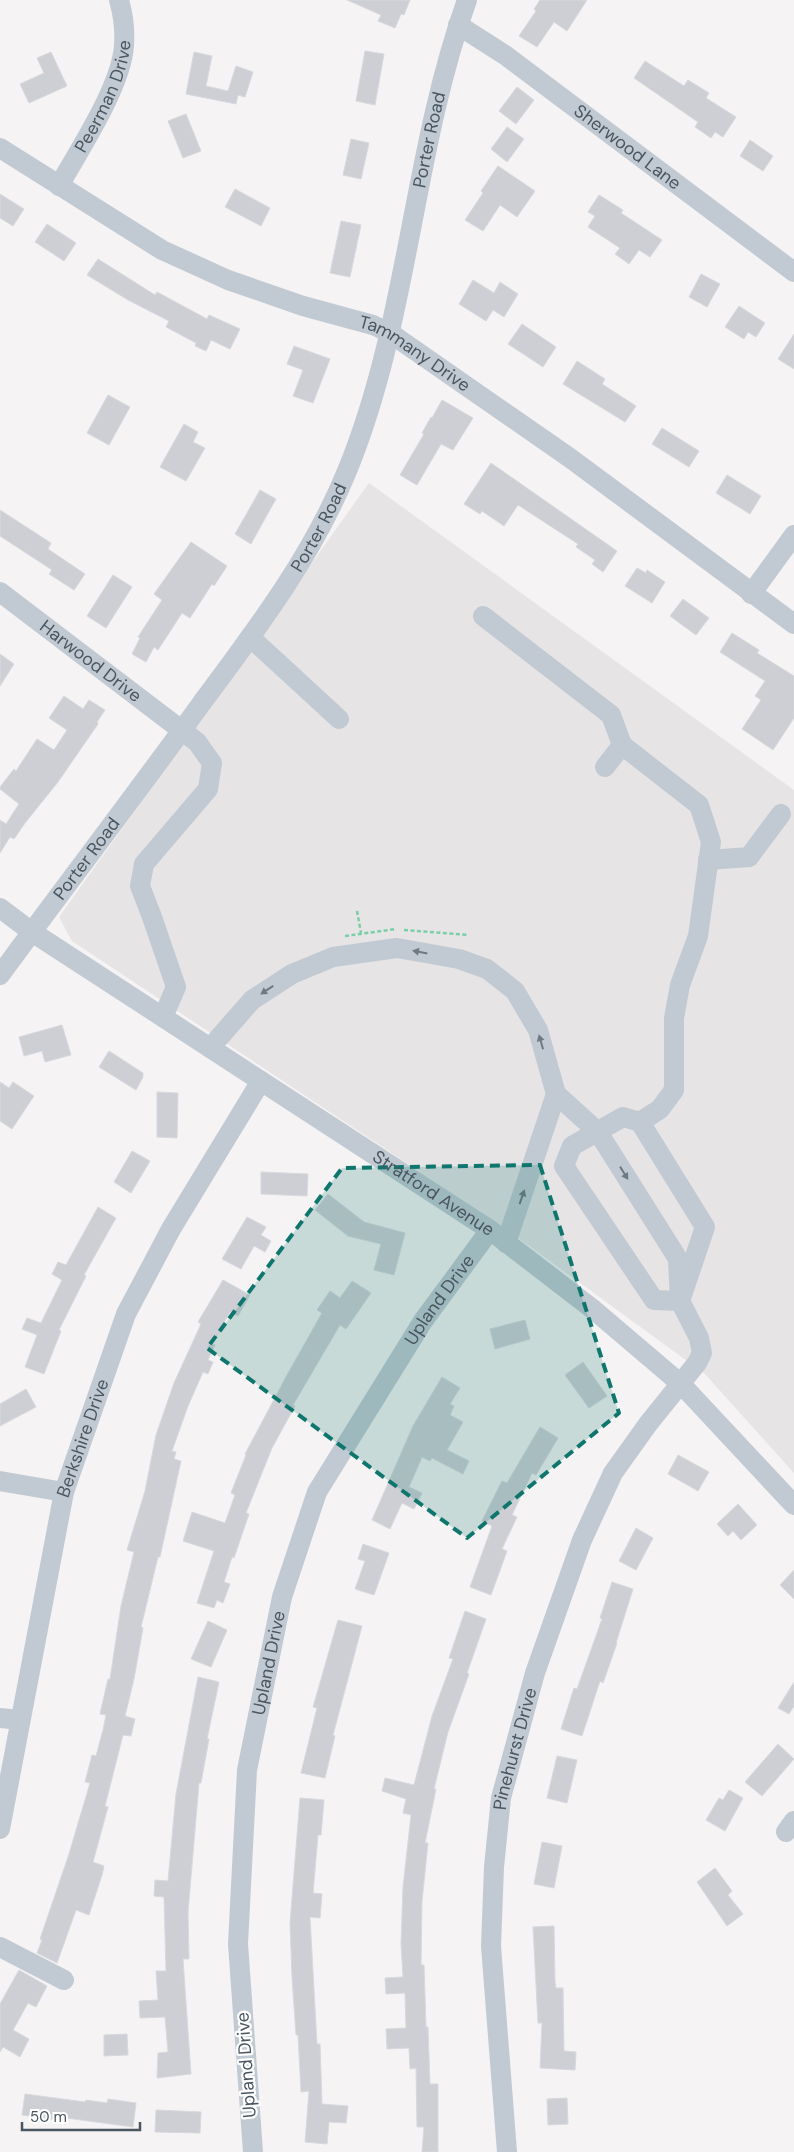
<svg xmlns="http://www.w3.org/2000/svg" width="794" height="2152" font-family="'DM Sans',sans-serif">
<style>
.education{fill:#e6e4e5}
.building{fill:#cdcfd5;stroke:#d7d9de}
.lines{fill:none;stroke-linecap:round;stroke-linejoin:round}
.path{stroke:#7ad0a6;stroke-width:2.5;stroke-dasharray:4 2.5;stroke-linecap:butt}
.minor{stroke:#c1cad2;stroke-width:20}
.oneway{fill:#6e7983}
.marked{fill:#0f766e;fill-opacity:0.2;stroke:#0f766e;stroke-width:4;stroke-dasharray:10 6;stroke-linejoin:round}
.labels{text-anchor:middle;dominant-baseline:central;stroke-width:4.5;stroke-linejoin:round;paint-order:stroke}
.street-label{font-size:18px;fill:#4a5661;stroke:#fff}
</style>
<rect width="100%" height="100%" fill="#f5f3f3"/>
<!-- education -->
<polygon class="education" points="369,483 794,790 794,1473 705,1374 506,1229 72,941 59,917"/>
<!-- building -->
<g class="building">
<polygon points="347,0 410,0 404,15 401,14 395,28 378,21 381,15"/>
<polygon points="540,0 587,0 567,31 554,22 537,47 519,36 536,11 534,9"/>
<polygon points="365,51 384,54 375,105 356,101"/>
<polygon points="51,52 67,86 29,103 20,84 44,73 37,58"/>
<polygon points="194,52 212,56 206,86 228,91 236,66 253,72 245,97 238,95 236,104 186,94"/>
<polygon points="645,61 684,86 688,80 709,93 706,98 736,117 723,137 715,132 711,138 695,127 698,122 634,78"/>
<polygon points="517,87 534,100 516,124 499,111"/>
<polygon points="186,114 201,151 183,158 168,121"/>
<polygon points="507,127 524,139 507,162 491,149"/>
<polygon points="351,139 369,143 361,179 343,175"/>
<polygon points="750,140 773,156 763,171 740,156"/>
<polygon points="498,166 535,191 517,217 500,205 483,231 465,220 483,193 481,191"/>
<polygon points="235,189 270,208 261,226 225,207"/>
<polygon points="0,194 24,209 13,226 0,218"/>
<polygon points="599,195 623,210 621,213 662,240 650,257 639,250 629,264 615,254 620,248 588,227 595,216 588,212"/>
<polygon points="341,221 361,225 350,277 330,273"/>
<polygon points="47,224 76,243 64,261 35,242"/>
<polygon points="98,259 155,295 157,292 207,319 209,315 240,329 230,349 211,340 206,351 195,346 196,343 166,327 169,321 128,300 87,275"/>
<polygon points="701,274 720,284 707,307 689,297"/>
<polygon points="473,280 494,293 500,282 518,294 504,317 493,310 486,321 459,304"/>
<polygon points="739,306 765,323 756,337 748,332 744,339 725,327"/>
<polygon points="522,324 556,347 543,367 508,344"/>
<polygon points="794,334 794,369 778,359"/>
<polygon points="294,346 330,359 313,403 293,396 303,370 287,364"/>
<polygon points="577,361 605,379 602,384 636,406 625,422 563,384"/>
<polygon points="108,395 130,407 109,445 87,433"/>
<polygon points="442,400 473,418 453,450 441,444 417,485 400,475 424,434 422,433 431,417 432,418"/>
<polygon points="184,424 198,432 193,442 205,448 186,481 160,467"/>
<polygon points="662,428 699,451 689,467 652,444"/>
<polygon points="491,463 617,551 603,572 592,564 595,560 576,547 578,544 518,505 504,526 482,511 480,514 464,504"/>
<polygon points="727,475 761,496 750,514 716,493"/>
<polygon points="260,490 276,499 251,544 235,534"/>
<polygon points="0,510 51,543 48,549 85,574 74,590 49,574 52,570 0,536"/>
<polygon points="191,542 227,566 214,586 212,584 190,618 182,613 158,650 154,647 146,662 132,654 140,638 138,637 162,600 154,594"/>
<polygon points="637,568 646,573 647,570 665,582 652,603 625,586"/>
<polygon points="113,575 132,587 106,628 87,616"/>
<polygon points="683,599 709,618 696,635 670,616"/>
<polygon points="732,633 759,650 757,653 794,676 794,718 773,750 742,729 761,700 755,696 765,681 720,652"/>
<polygon points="0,654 14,664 0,686"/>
<polygon points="64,696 83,709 89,700 105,710 97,722 98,724 58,782 25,823 14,839 10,837 0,853 0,820 6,824 19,804 0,789 0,787 14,769 16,771 37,739 54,750 67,730 49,718"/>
<polygon points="62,1025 71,1055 45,1062 42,1051 24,1056 19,1037"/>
<polygon points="109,1051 143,1073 143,1077 136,1090 99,1067"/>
<polygon points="0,1082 9,1088 13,1082 34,1096 12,1129 0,1121"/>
<polygon points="157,1092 178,1093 177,1138 157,1137"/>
<polygon points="132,1151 150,1161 131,1193 114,1182"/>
<polygon points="261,1172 308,1174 307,1196 261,1194"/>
<polygon points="328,1194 364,1222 405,1233 394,1275 374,1270 381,1244 348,1236 315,1210"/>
<polygon points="98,1207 116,1218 84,1275 86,1276 59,1330 61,1331 44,1374 25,1367 37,1335 22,1329 27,1318 41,1323 62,1280 52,1274 58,1262 66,1265"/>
<polygon points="247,1217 266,1227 261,1235 271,1241 265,1252 254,1246 241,1269 222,1259"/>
<polygon points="223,1280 250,1295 238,1316 230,1312 212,1344 215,1345 208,1360 213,1362 208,1374 203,1372 188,1406 172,1451 176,1452 174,1459 181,1461 160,1557 158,1557 141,1627 143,1628 134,1679 125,1716 135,1719 131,1736 123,1735 105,1806 108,1807 93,1862 104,1866 102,1875 89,1915 76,1910 57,1963 37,1953 42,1940 40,1939 69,1854 90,1783 85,1782 92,1755 96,1756 103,1730 106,1715 100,1714 108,1679 110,1679 121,1606 134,1552 127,1550 145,1491 156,1435 174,1383 201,1324 198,1322"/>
<polygon points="352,1281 371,1293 346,1329 340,1325 293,1405 295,1406 272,1448 246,1513 249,1514 234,1558 232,1557 224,1582 230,1584 223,1603 217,1600 214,1608 197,1603 214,1551 183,1541 192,1512 225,1523 235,1495 231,1493 246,1455 245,1454 287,1375 322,1313 317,1310 330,1291 340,1298"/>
<polygon points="525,1320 530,1339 495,1349 490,1329"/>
<polygon points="583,1362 607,1396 589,1408 565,1375"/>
<polygon points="442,1377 460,1388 450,1404 454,1406 450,1415 463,1422 447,1450 469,1461 463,1474 432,1458 430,1461 422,1457 409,1487 422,1493 414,1509 402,1503 390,1529 372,1520 413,1426"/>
<polygon points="26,1389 36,1407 0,1426 0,1404"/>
<polygon points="540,1427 558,1438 536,1475 532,1473 512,1515 517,1517 502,1549 507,1551 491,1595 470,1587 492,1526 482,1521 502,1481 507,1483"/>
<polygon points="678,1455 709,1472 698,1491 668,1474"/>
<polygon points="738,1504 757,1525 741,1540 733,1531 728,1536 717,1524"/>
<polygon points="636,1528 653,1538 636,1570 619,1561"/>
<polygon points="363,1544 389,1553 374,1595 355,1589 365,1561 358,1559"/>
<polygon points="794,1570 794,1599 780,1585"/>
<polygon points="612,1582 633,1589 616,1643 617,1643 603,1683 600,1681 582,1736 561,1729 574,1688 577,1689 602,1619 600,1618"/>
<polygon points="465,1611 486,1619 467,1673 469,1674 448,1732 434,1789 436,1789 425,1843 428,1843 422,1901 421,1965 424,1965 426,2027 428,2027 430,2084 438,2084 438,2152 422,2152 424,2127 417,2127 416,2068 410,2069 409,2048 387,2049 386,2029 406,2028 405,1993 386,1994 385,1978 403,1977 401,1944 403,1887 411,1815 403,1813 406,1799 382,1791 385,1778 414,1785 432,1716 453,1659 449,1658"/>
<polygon points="338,1620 362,1626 333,1735 335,1736 325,1778 301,1773 317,1708 313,1707"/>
<polygon points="208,1621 227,1630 211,1667 191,1659"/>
<polygon points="198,1677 219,1682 207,1739 209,1739 201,1783 199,1783 188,1912 189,1959 183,1959 191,2074 157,2078 158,2053 168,2052 165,2017 140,2018 139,2001 158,2000 156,1971 166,1971 164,1897 154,1896 155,1880 168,1881 176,1794"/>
<polygon points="794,1682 794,1706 789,1714 778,1708"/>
<polygon points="778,1744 794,1759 762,1796 745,1782"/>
<polygon points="557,1756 577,1760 567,1803 547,1798"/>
<polygon points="729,1790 743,1798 725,1831 706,1820 719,1798 723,1800"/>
<polygon points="300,1798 324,1800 321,1835 318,1835 313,1893 322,1894 320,1918 310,1917 317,2044 320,2044 322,2104 348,2106 346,2123 329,2122 327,2144 305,2142 309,2091 301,2092 298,2035 296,2035 292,1977 290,1923"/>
<polygon points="542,1842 562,1846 554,1888 534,1884"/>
<polygon points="715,1868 732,1891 728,1895 743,1914 727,1926 697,1882"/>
<polygon points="554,1926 555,1982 556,1988 563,1988 564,2051 576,2052 575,2070 540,2068 542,2023 538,2023 533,1927"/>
<polygon points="19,1970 47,1986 36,2007 28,2003 13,2030 29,2039 20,2057 3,2047 0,2052 0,2004"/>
<polygon points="127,2034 128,2055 104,2056 104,2035"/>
<polygon points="25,2094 85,2102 86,2100 107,2103 108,2099 136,2103 133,2127 66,2118 65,2121 22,2115"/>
<polygon points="567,2098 568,2124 548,2125 547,2099"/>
<polygon points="156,2110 201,2112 200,2133 155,2132"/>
</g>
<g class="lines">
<!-- path -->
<g class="path">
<polyline points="357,911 361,933"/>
<polyline points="404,930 468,935"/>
<polyline points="345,936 396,929"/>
</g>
<!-- minor -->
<g class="minor">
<path id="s1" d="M458 25 505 55 794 272"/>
<path id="s2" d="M0 148 162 250 228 280 303 306 373 325 390 333 570 458 794 624"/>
<path id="s3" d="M59 186C79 150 121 87 124 46 125 32 123 14 119 0"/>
<path id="s4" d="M0 592 197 742 212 763 208 789 144 864 140 886 152 917 176 987 163 1017"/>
<polyline points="751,594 794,535"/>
<polyline points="483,616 611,715 622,745 605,767"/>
<polyline points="250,637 339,719"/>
<polyline points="622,745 699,805 711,842 698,936 680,985 674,1018 674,1090 660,1109 640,1122"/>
<polyline points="708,860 749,857 781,814"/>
<path id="s5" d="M0 908 32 932 490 1230 594 1310 681 1384 794 1505"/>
<path id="s6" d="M0 975C67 884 135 795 201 704 256 630 312 557 347 471 409 320 412 153 467 0"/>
<polyline points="210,1048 252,1000 292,974 333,957 397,948 459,959 487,969 515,991 538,1030 556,1094 506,1243"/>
<polygon points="623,1117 640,1122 705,1227 680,1301 654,1300 564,1166 572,1146"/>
<polyline points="0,1481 64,1492"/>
<polyline points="0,1718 20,1720"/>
<path id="s7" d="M0 1829 64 1492 126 1314 171 1229 261 1081"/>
<polyline points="786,1832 794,1821"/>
<polyline points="0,1947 64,1980"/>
<path id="s8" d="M253 2152 238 1944 247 1770 282 1597 317 1492 423 1321 490 1230"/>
<path id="s9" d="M507 2152 491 1946 494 1867 501 1798 535 1673 582 1540 613 1473 648 1424 697 1363 702 1353 699 1338 680 1301 678 1259 598 1132 556 1094"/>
</g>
</g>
<!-- one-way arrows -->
<defs><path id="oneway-solid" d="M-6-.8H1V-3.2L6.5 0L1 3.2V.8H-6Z" transform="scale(1.25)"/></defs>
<g class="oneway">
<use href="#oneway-solid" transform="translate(420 952) rotate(-169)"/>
<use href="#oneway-solid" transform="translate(267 990) rotate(147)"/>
<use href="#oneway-solid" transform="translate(541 1042) rotate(-106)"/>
<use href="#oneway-solid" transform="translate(624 1173) rotate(58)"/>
<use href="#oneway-solid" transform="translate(522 1197) rotate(-71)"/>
</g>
<!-- marked area -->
<path class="marked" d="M540 1165 619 1413 467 1538 207 1348 342 1168Z"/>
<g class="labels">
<!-- street labels -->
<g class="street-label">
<text stroke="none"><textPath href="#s3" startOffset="101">Peerman Drive</textPath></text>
<text stroke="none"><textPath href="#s6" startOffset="955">Porter Road</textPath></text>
<text stroke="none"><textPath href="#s1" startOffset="209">Sherwood Lane</textPath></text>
<text stroke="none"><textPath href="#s2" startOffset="466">Tammany Drive</textPath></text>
<text stroke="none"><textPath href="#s6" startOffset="550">Porter Road</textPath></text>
<text stroke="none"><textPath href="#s4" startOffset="114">Harwood Drive</textPath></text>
<text stroke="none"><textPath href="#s6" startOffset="145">Porter Road</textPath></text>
<text stroke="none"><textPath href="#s5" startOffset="519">Stratford Avenue</textPath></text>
<text stroke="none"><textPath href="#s8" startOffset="898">Upland Drive</textPath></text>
<text stroke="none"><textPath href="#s7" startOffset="400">Berkshire Drive</textPath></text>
<text stroke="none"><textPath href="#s8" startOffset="492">Upland Drive</textPath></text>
<text stroke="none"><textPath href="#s9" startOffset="406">Pinehurst Drive</textPath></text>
<text transform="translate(246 2065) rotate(-94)">Upland Drive</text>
</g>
</g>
<!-- scale -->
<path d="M22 2122v8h118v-8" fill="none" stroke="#4a5661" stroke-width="2.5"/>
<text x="30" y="2122" font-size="15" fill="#4a5661" stroke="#ffffff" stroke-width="4" paint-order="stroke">50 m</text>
</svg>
